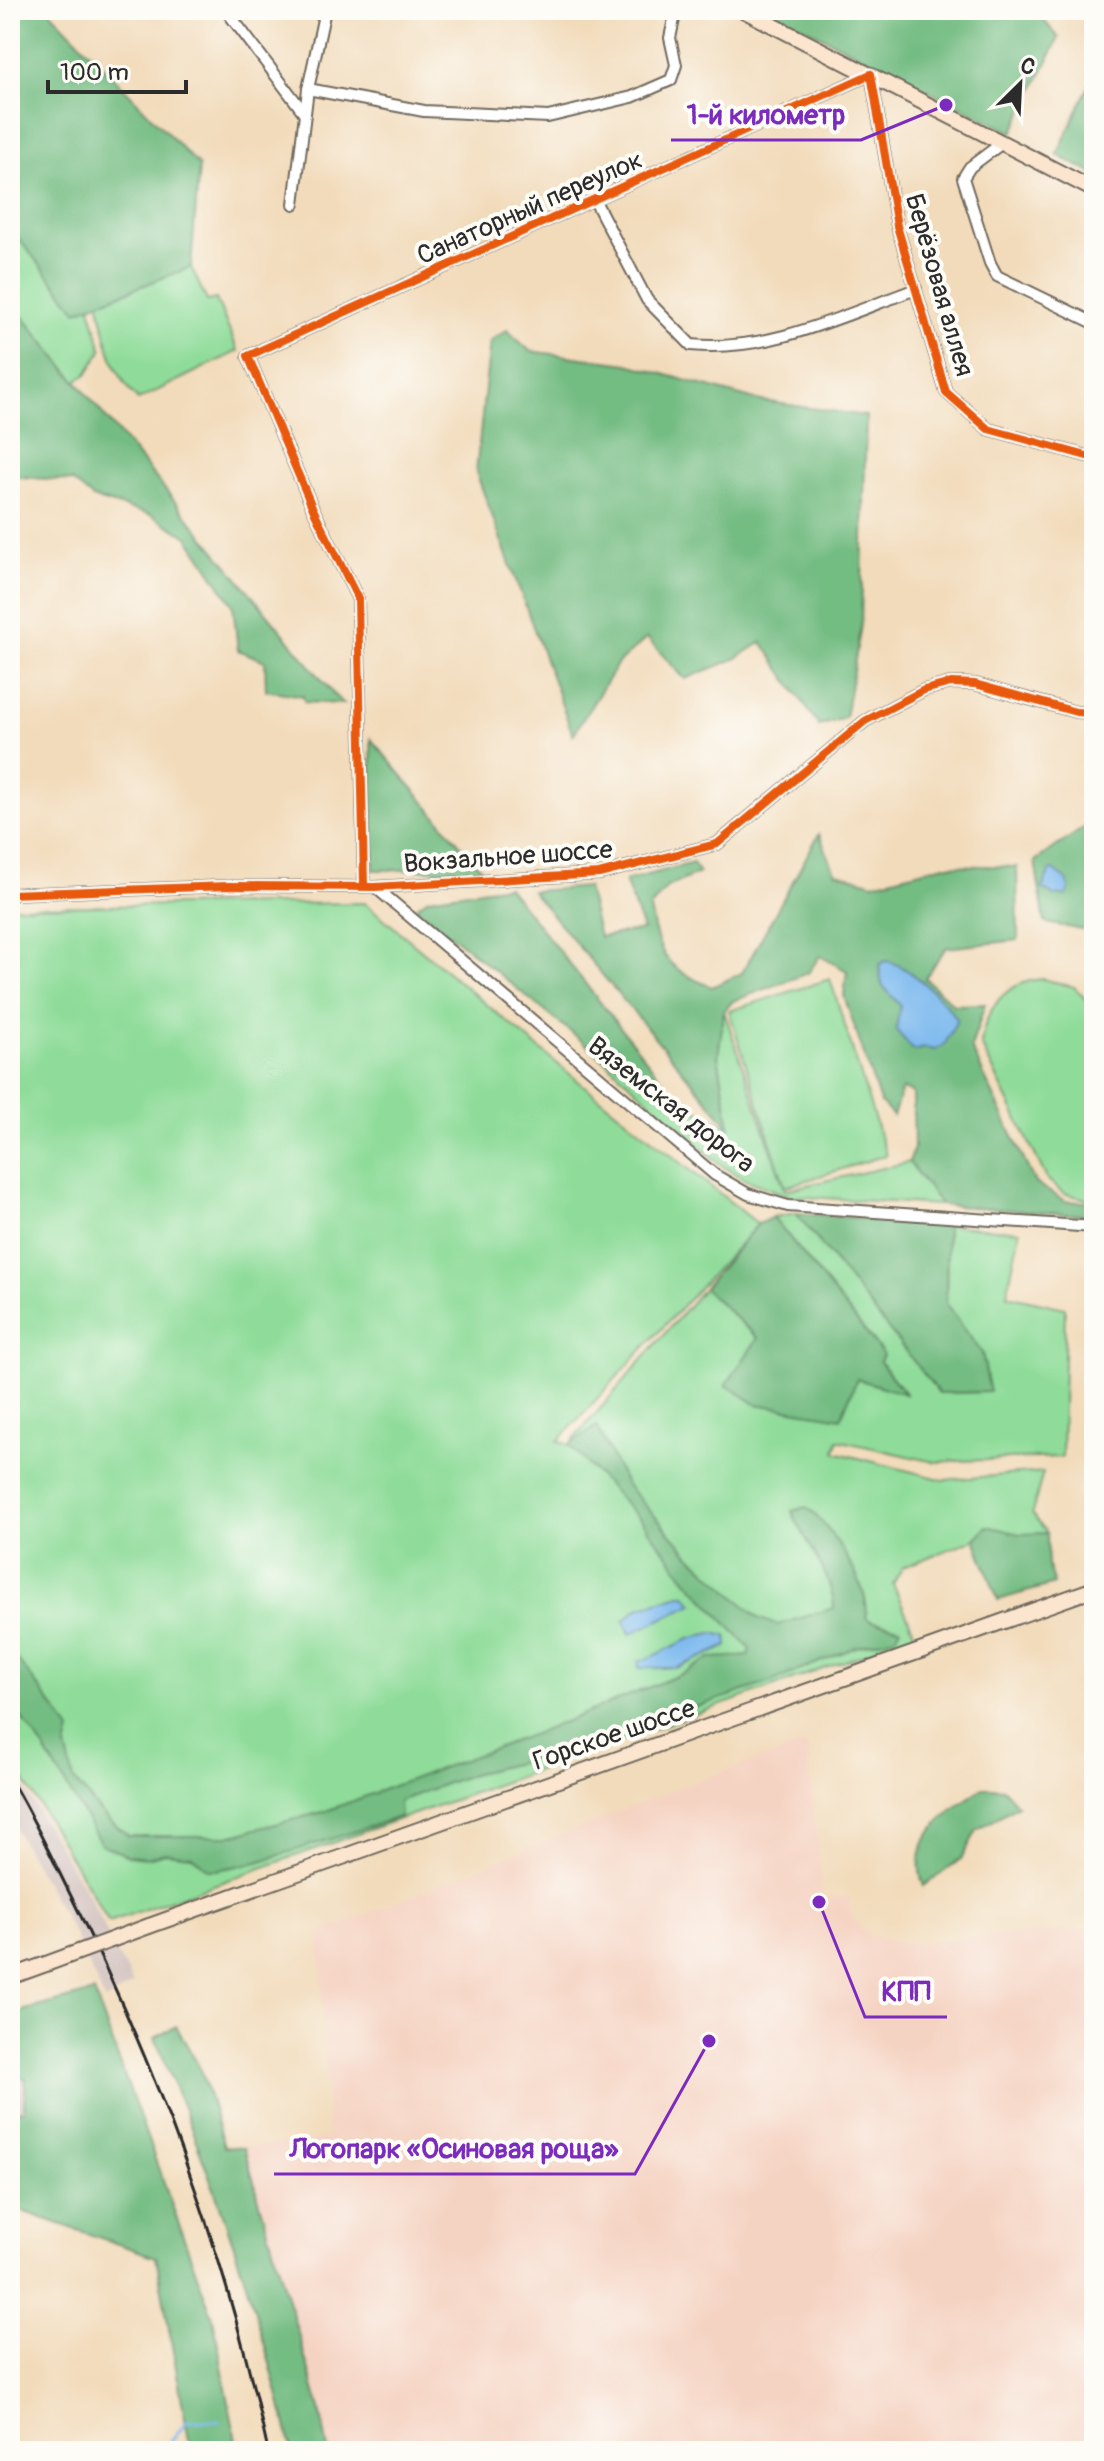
<svg xmlns="http://www.w3.org/2000/svg" width="1104" height="2461" font-family="Pangolin,sans-serif">
<style>
.built{fill:#f5d3c2}
.industrial{fill:#d1c0bd}
.green{fill:#8fdc9a;stroke:#5d8462;stroke-width:2}
.forest{fill:#73bc82;stroke:#4f7456;stroke-width:2}
.water{fill:#7bb9ee;stroke:#53728c;stroke-width:2}
.lines{fill:none;stroke-linecap:round;stroke-linejoin:round}
.stream{stroke:#7bb9ee;stroke-width:3}
.minor-casing{stroke:#71695d;stroke-width:14}
.secondary-casing{stroke:#71695d;stroke-width:18}
.minor{stroke:#fff;stroke-width:10}
.secondary{stroke:#fbe5cf;stroke-width:14}
.rail{stroke:#2b2b2b;stroke-width:3}
.secondary-bridge-casing{stroke:#71695d;stroke-width:18;stroke-linecap:butt}
.secondary-bridge{stroke:#fbe5cf;stroke-width:14}
.cycleway-casing{stroke:#fdfcf7;stroke-width:13}
.cycleway{stroke:#e8590c;stroke-width:8}
.labels{text-anchor:middle;dominant-baseline:central;stroke-width:8;stroke-linejoin:round;paint-order:stroke}
.street-label{font-size:26px;fill:#2b2b2b;stroke:#fdfcf7}
.leader{fill:none;stroke:#7b2cbf;stroke-width:3}
.callout-dot{fill:#7b2cbf;stroke:#fdfcf7;stroke-width:3}
.callout-label{font-size:28px;text-anchor:middle;font-weight:bold;fill:#7b2cbf;stroke:#fdfcf7;stroke-width:8;stroke-linejoin:round;paint-order:stroke}
</style>
<rect width="100%" height="100%" fill="#fdfcf7"/>
<filter id="ink" filterUnits="userSpaceOnUse"><feTurbulence type="fractalNoise" baseFrequency=".0125" numOctaves="2"/><feDisplacementMap in="SourceGraphic" scale="16" xChannelSelector="R" yChannelSelector="G"/><feConvolveMatrix kernelMatrix="1 2 1 2 8 2 1 2 1" color-interpolation-filters="sRGB"/></filter>
<filter id="wash" filterUnits="userSpaceOnUse"><feTurbulence type="fractalNoise" baseFrequency=".006" numOctaves="4" result="noise"/><feDisplacementMap in="SourceGraphic" scale="32" xChannelSelector="R" yChannelSelector="G"/><feGaussianBlur stdDeviation="1.8" result="paint"/><feColorMatrix in="noise" values="0 0 0 0 0 0 0 0 0 0 0 0 0 0 0 0 0 1.4 0 .05"/><feComposite in="paint" operator="in"/></filter>
<g filter="url(#wash)">
<rect width="100%" height="100%" fill="#f2dbbb"/>
<!-- built -->
<polygon class="built" points="807,1744 823,1898 849,1896 851,1915 867,1935 903,1944 1094,1928 1094,2451 328,2451 320,2409 244,2148 328,2138 319,1933 700,1779"/>
<!-- industrial -->
<g class="industrial">
<polygon points="10,1764 89,1897 133,1984 105,2001 76,1937 10,1820"/>
<polygon points="10,2077 26,2078 24,2111 10,2110"/>
</g>
<!-- green -->
<g class="green">
<polygon points="10,121 86,292 102,350 87,374 58,392 10,369"/>
<path d="M191 267 207 301 216 299 238 351 138 400C112 372 105 339 99 302Z"/>
<polygon points="365,903 577,1080 758,1224 558,1441 569,1445 704,1288 758,1339 857,1379 904,1392 880,1362 883,1354 773,1217 796,1213 939,1393 989,1392 982,1353 946,1304 947,1225 1020,1231 1007,1295 1065,1308 1062,1457 934,1462 838,1440 835,1452 944,1480 1043,1472 1032,1513 1047,1533 975,1539 903,1567 893,1584 916,1636 109,1922 10,1756 10,907"/>
<polygon points="830,979 886,1155 785,1187 729,1011"/>
<path d="M1043 979 1074 987 1094 1008V1201L1063 1193 1047 1179 981 1045C985 1008 1005 982 1043 979Z"/>
<polygon points="724,1011 785,1190 909,1162 941,1205 790,1196 746,1180 721,1165 593,1050 680,1102 730,1127 718,1056"/>
</g>
<!-- forest -->
<g class="forest">
<polygon points="10,10 49,10 199,166 191,267 77,311 10,228"/>
<polygon points="770,10 1035,10 1059,38 1012,133"/>
<polygon points="1094,74 1094,174 1057,155"/>
<polygon points="10,301 335,696 344,704 305,702 303,696 266,690 265,661 238,650 233,605 188,537 151,515 93,498 72,481 10,476"/>
<polygon points="507,330 530,351 628,364 755,400 866,416 861,625 845,718 819,726 762,642 735,659 685,679 647,638 618,663 573,735 476,472 490,341"/>
<polygon points="371,739 482,870 374,870"/>
<polygon points="1088,825 1094,845 1094,932 1045,923 1035,861"/>
<path d="M819 834 835 872 874 883 944 865 1017 867 1018 940 946 948 925 978 954 1005 985 1004 971 1048 1035 1183 1065 1201 1094 1203V1216L941 1205 909 1162 914 1148 913 1093 902 1089 893 1116 880 1102 844 996 847 971 820 956 808 973 733 1001 724 1011 718 1056 730 1127 532 891 587 887 599 937 643 930 625 881 693 863 699 873 667 887 650 908C659 957 666 968 712 987L742 973Z"/>
<polygon points="507,886 680,1102 593,1050 416,907 428,898"/>
<polygon points="796,1213 947,1225 946,1304 982,1353 990,1392 939,1393"/>
<polygon points="773,1217 883,1354 880,1362 905,1394 857,1379 841,1418 756,1404 726,1385 758,1338 704,1288 758,1224"/>
<path d="M597 1426 625 1483 691 1556 758 1618 777 1625 834 1608C833 1574 805 1543 792 1511L806 1507C830 1524 872 1589 866 1618 878 1626 888 1622 901 1628L896 1637 856 1647 771 1682 559 1753 472 1774 399 1801 400 1817 258 1862 217 1870 208 1869 192 1856 165 1853 147 1858 128 1856 101 1844 45 1750 10 1702V1650C30 1678 53 1702 70 1731L66 1747 74 1780 105 1817 129 1836H228L323 1812 547 1729 684 1673 710 1658 748 1656 750 1649 685 1578 643 1522 569 1445Z"/>
<polygon points="987,1526 1020,1534 1047,1533 1048,1566 1054,1584 998,1600 975,1539"/>
<path d="M983 1788H1003L1018 1805 977 1830 962 1858 924 1886C905 1840 949 1811 983 1788Z"/>
<polygon points="94,1992 213,2318 238,2451 191,2451 156,2257 10,2207 10,2110 24,2111 26,2078 10,2077 10,2067 19,2067 10,2054 10,2021 25,2010"/>
<path d="M176 2026 202 2072 224 2147 244 2148 320 2409 328 2451H292C260 2309 211 2173 155 2038Z"/>
</g>
<!-- water -->
<g class="water">
<polygon points="1054,870 1067,880 1069,887 1067,895 1054,896 1042,888 1050,871"/>
<path d="M885 961C905 962 946 1001 957 1020L945 1044 935 1050 925 1048 914 1051 896 1030 900 1005 882 985 879 965Z"/>
<polygon points="680,1595 686,1595 693,1604 630,1634 624,1620 638,1608"/>
<path d="M713 1633 727 1636 728 1646 677 1668H639L638 1661C661 1657 681 1637 713 1633Z"/>
</g>
<g class="lines">
<!-- stream -->
<g class="stream">
<polyline points="10,1746 15,1755 10,1759"/>
<polyline points="164,2451 187,2421 219,2421"/>
</g>
</g>
</g>
<g filter="url(#ink)">
<g class="lines">
<defs>
<g id="minor">
<polyline points="226,10 305,114"/>
<polyline points="308,89 424,111 548,117 632,97 671,80 676,65 670,38 676,10"/>
<polyline points="1002,143 970,167 963,178 990,263 997,276 1094,323"/>
<path d="M595 201 647 300 691 345C768 353 844 315 916 289"/>
<polyline points="294,204 308,89 325,10"/>
<polyline points="364,886 358,599 313,509 248,356 871,74 897,226 946,392 988,429 1094,458"/>
<polyline points="375,887 715,1175 748,1194 788,1206 1094,1227"/>
<polyline points="10,894 228,886 375,887 599,874 717,844 865,721 924,690 951,683 975,684 1076,712 1094,713"/>
</g>
<g id="secondary">
<polyline points="743,10 1094,190"/>
<polyline points="149,1926 1094,1589"/>
<polyline points="10,1977 46,1964"/>
</g>
</defs>
<!-- minor casing -->
<use href="#minor" class="minor-casing"/>
<!-- secondary casing -->
<use href="#secondary" class="secondary-casing"/>
<!-- minor -->
<use href="#minor" class="minor"/>
<!-- secondary -->
<use href="#secondary" class="secondary"/>
<!-- rail -->
<path class="rail" d="M10 1779C32 1815 50 1854 69 1892 158 2069 227 2257 268 2451"/>
<defs>
<polyline id="secondary-bridge" points="46,1964 149,1926"/>
</defs>
<!-- secondary-bridge casing -->
<use href="#secondary-bridge" class="secondary-bridge-casing"/>
<!-- secondary-bridge -->
<use href="#secondary-bridge" class="secondary-bridge"/>
<defs>
<g id="cycleway">
<polyline points="364,886 358,599 313,509 248,356 871,74 897,226 946,392 988,429 1094,458"/>
<polyline points="10,894 228,886 375,887 599,874 717,844 865,721 924,690 951,683 975,684 1076,712 1094,713"/>
</g>
</defs>
<!-- cycleway casing -->
<use href="#cycleway" class="cycleway-casing"/>
<!-- cycleway -->
<use href="#cycleway" class="cycleway"/>
</g>
</g>
<g class="labels">
<!-- street labels -->
<g class="street-label">
<text transform="translate(530 208) rotate(-24)">Санаторный переулок</text>
<text transform="translate(939 285) rotate(74)">Берёзовая аллея</text>
<text transform="translate(508 857) rotate(-4)">Вокзальное шоссе</text>
<text transform="translate(671 1105) rotate(38)">Вяземская дорога</text>
<text transform="translate(614 1735) rotate(-19)">Горское шоссе</text>
</g>
</g>
<!-- callouts -->
<path class="leader" d="M946 105L861 140H671M819 1902L865 2017H947M709 2041L635 2174H274"/>
<g class="callout-dot">
<circle cx="946" cy="105" r="8"/>
<circle cx="819" cy="1902" r="8"/>
<circle cx="709" cy="2041" r="8"/>
</g>
<g class="callout-label">
<text x="766" y="124">1-й километр</text>
<text x="906" y="2001">КПП</text>
<text x="454" y="2158">Логопарк «Осиновая роща»</text>
</g>
<!-- margin -->
<rect width="1104" height="2461" fill="none" stroke="#fdfcf7" stroke-width="40"/>
<!-- north arrow -->
<g transform="translate(1020 84) rotate(24)" stroke="#fdfcf7" stroke-width="6" paint-order="stroke">
<path d="M0-6L14 30L0 20L-14 30Z" fill="#2b2b2b"/>
<text y="-12" font-size="22" font-weight="bold" text-anchor="middle" fill="#2b2b2b">С</text>
</g>
<!-- scale -->
<path d="M48 80v12h138v-12" fill="none" stroke="#2b2b2b" stroke-width="4"/>
<text x="60" y="80" font-size="24" fill="#2b2b2b" stroke="#fdfcf7" stroke-width="6" paint-order="stroke">100 m</text>
</svg>
